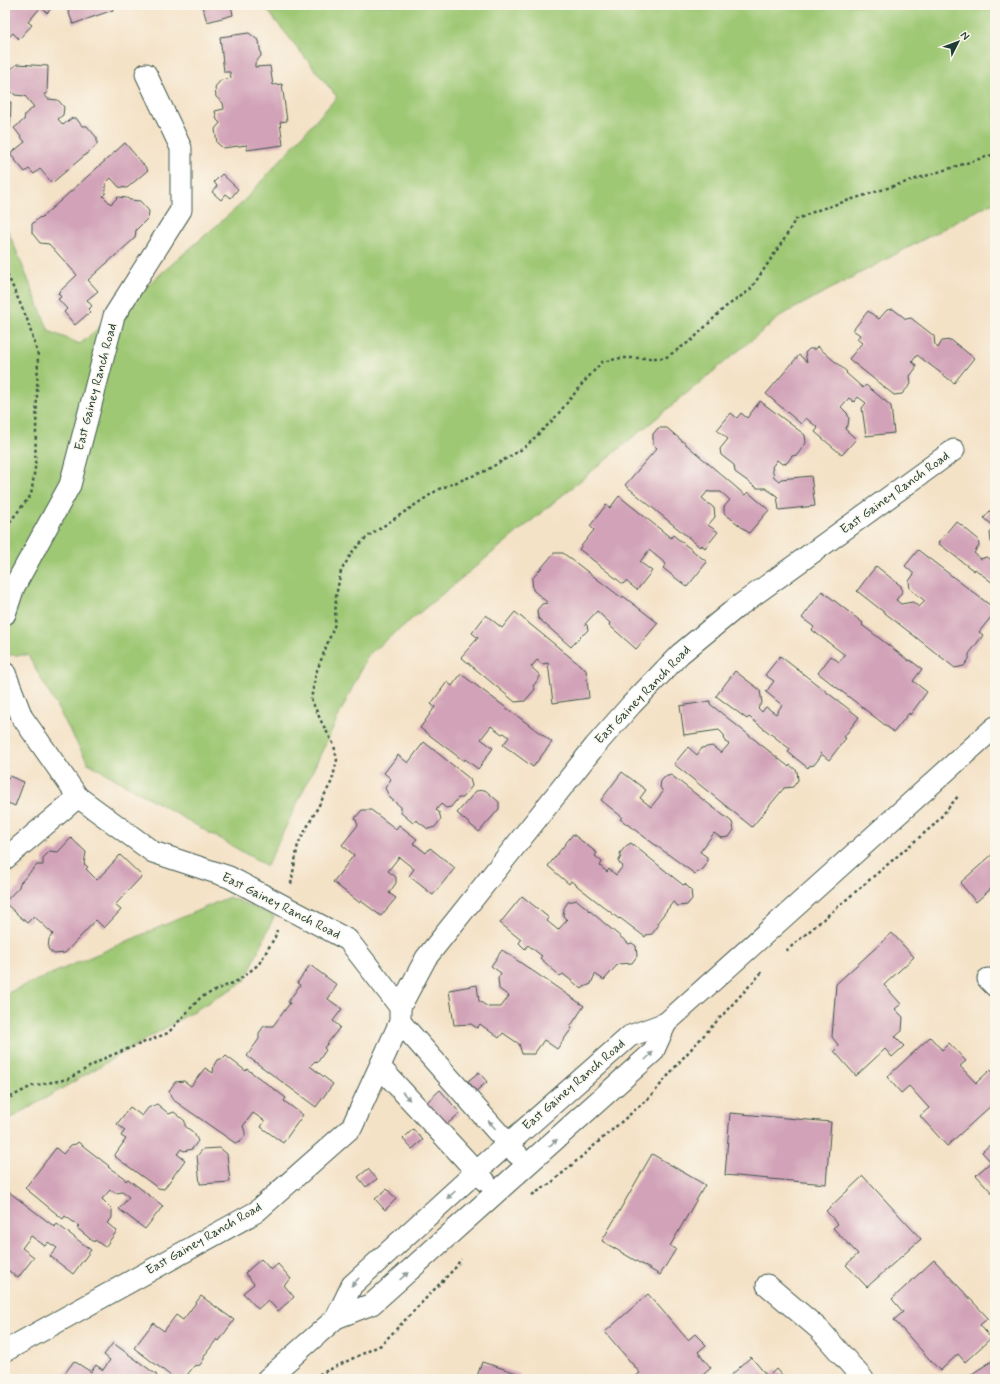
<svg xmlns="http://www.w3.org/2000/svg" width="1000" height="1384" font-family="Mynerve,sans-serif">
<style>
.green{fill:#9fc874;stroke:#5f8254}
.building{fill:#d2a3b8}
.lines{fill:none;stroke-linecap:round;stroke-linejoin:round}
.street-casing{stroke:#3f564a;stroke-width:23}
.path{stroke:#3f564a;stroke-width:2.5;stroke-dasharray:3 3;stroke-linecap:butt}
.street{stroke:#fff;stroke-width:21}
.oneway{fill:#8f9e9a}
.labels{text-anchor:middle;dominant-baseline:central;stroke-width:3;stroke-linejoin:round;paint-order:stroke}
.street-label{font-size:13px;fill:#1f3d34;stroke:#fbf7ec}
</style>
<rect width="100%" height="100%" fill="#fbf7ec"/>
<filter id="ink" filterUnits="userSpaceOnUse"><feTurbulence type="fractalNoise" baseFrequency=".025" numOctaves="2"/><feDisplacementMap in="SourceGraphic" scale="8" xChannelSelector="R" yChannelSelector="G"/><feConvolveMatrix kernelMatrix="1 2 1 2 8 2 1 2 1" color-interpolation-filters="sRGB"/></filter>
<filter id="wash" filterUnits="userSpaceOnUse"><feTurbulence type="fractalNoise" baseFrequency=".012" numOctaves="4" result="noise"/><feDisplacementMap in="SourceGraphic" scale="16" xChannelSelector="R" yChannelSelector="G"/><feGaussianBlur stdDeviation="0.9" result="paint"/><feColorMatrix in="noise" values="0 0 0 0 0 0 0 0 0 0 0 0 0 0 0 0 0 1.4 0 .05"/><feComposite in="paint" operator="in"/></filter>
<g filter="url(#wash)">
<rect width="100%" height="100%" fill="#f4e2c7"/>
<!-- green -->
<g class="green">
<polygon points="263,5 995,5 995,201 782,315 368,655 267,866 88,763 28,655 5,655 5,223 49,331 80,344 240,205 337,97"/>
<polygon points="229,897 274,916 245,981 5,1122 5,994"/>
</g>
<g id="blocks">
<!-- building -->
<g class="building">
<polygon points="5,5 54,5 47,13 41,7 28,22 32,25 19,39 13,33 5,41"/>
<polygon points="66,5 112,5 113,10 73,24"/>
<polygon points="202,5 231,5 233,15 207,22"/>
<polygon points="249,33 259,41 261,56 255,63 255,67 270,66 273,85 282,84 287,121 280,122 283,145 247,150 247,145 223,148 217,143 215,129 220,123 217,120 215,111 224,109 223,103 216,97 215,87 221,80 231,78 230,72 224,72 220,37"/>
<polygon points="17,64 48,66 47,94 44,94 48,99 58,100 64,107 63,115 58,119 63,125 72,118 76,118 82,126 87,126 97,138 97,145 52,183 40,169 34,174 29,169 25,172 10,154 25,142 14,128 24,120 25,114 34,107 25,96 15,95 9,89 8,102 11,102 10,128 5,128 5,85 8,86 9,71"/>
<polygon points="125,143 148,170 127,188 119,187 111,178 106,183 105,194 103,196 111,204 118,197 127,198 130,200 140,201 149,211 148,218 136,230 135,238 88,280 98,291 87,300 92,306 88,310 90,312 75,325 64,312 67,309 58,299 61,297 58,293 77,275 49,244 40,243 32,233 32,224 40,217 41,218"/>
<polygon points="222,174 238,189 231,198 226,194 221,200 212,192 217,186 214,182"/>
<polygon points="893,309 906,319 911,318 934,336 935,345 938,348 942,341 951,340 974,358 954,383 917,355 912,362 916,365 916,368 910,376 911,384 902,394 894,395 849,359 862,343 857,339 860,335 853,330 868,311 879,319 887,310"/>
<polygon points="817,346 847,372 846,373 863,388 866,385 891,406 894,433 866,436 862,408 866,403 858,397 854,402 849,398 841,407 847,413 849,418 848,425 845,429 856,439 842,455 815,432 818,428 806,418 801,424 766,394 799,355 807,362 805,353 809,349 815,349"/>
<polygon points="760,401 805,435 806,443 797,455 792,456 787,463 782,464 777,460 772,467 774,477 779,481 781,479 811,476 815,506 779,510 777,496 765,488 757,488 735,472 734,465 721,455 720,449 728,439 717,430 731,413 737,418 741,413 747,418"/>
<polygon points="658,428 667,428 745,495 748,492 769,510 749,533 724,513 724,507 730,500 721,492 709,492 708,491 702,498 714,508 715,517 708,525 718,532 705,548 702,545 700,547 625,485 657,448 653,445 653,434"/>
<polygon points="619,496 671,538 673,535 707,562 687,587 663,568 666,564 649,550 640,562 652,571 637,590 626,581 623,584 579,549 594,530 590,526 606,505 610,508"/>
<polygon points="995,505 995,527 984,518"/>
<polygon points="956,521 978,539 979,546 974,553 981,559 986,557 992,560 995,557 995,587 993,586 994,584 975,569 974,571 938,543"/>
<polygon points="995,527 995,546 991,542 990,533"/>
<polygon points="918,550 995,609 995,612 979,632 983,635 969,654 969,659 964,666 955,668 857,591 876,566 901,586 902,592 896,600 901,604 913,602 919,607 925,601 910,589 909,581 914,574 905,566"/>
<polygon points="554,553 563,553 622,598 623,596 658,623 636,649 609,625 610,623 597,611 585,624 587,625 588,630 584,634 582,635 571,647 538,618 537,610 542,604 548,603 533,590 532,579"/>
<polygon points="822,591 863,623 862,625 909,661 910,660 922,669 913,681 927,692 910,715 909,713 894,732 818,673 831,656 839,662 845,655 812,630 814,627 802,618"/>
<polygon points="515,612 586,670 589,698 553,703 548,663 542,664 537,660 531,667 540,675 540,677 533,686 535,689 525,701 515,702 461,657 478,638 472,633 486,615 502,628"/>
<polygon points="780,656 859,717 844,737 846,738 829,760 820,753 821,756 814,765 809,766 808,768 788,752 790,749 749,717 747,719 716,696 735,671 760,690 762,703 758,708 762,712 766,707 776,714 782,705 766,692 774,681 765,675"/>
<polygon points="461,674 552,742 533,767 503,745 509,737 504,733 502,734 491,726 481,739 493,748 478,769 465,759 464,761 420,728 435,707 431,704 447,682 452,686"/>
<polygon points="710,701 710,704 789,767 790,765 797,771 798,780 793,787 784,788 752,827 674,764 688,747 697,755 702,748 712,746 721,753 729,744 725,742 724,735 719,730 684,735 680,706"/>
<polygon points="424,742 470,779 472,786 463,798 458,798 451,807 446,808 441,804 436,810 439,812 441,819 435,827 428,829 416,820 413,823 401,813 401,807 390,798 385,788 391,779 384,773 398,755 408,763"/>
<polygon points="622,772 646,790 640,798 651,807 663,792 660,787 661,781 665,777 671,775 732,822 734,830 729,837 721,838 714,833 700,852 707,857 707,859 706,865 702,870 696,872 695,874 620,819 622,817 601,800"/>
<polygon points="9,776 24,782 15,806 8,803 5,811 5,778 8,779"/>
<polygon points="485,790 499,802 499,809 479,832 457,813 476,791"/>
<polygon points="362,810 371,810 396,829 399,825 417,839 413,843 426,853 430,848 455,868 433,895 409,876 414,869 399,857 388,871 396,877 396,883 389,893 396,898 381,916 361,901 360,903 333,882 354,855 342,845 358,825 355,818"/>
<polygon points="573,834 597,853 595,856 602,862 600,866 607,872 609,869 616,875 623,866 618,862 621,857 620,853 626,846 631,843 683,885 685,884 691,890 692,899 687,905 678,906 673,902 657,923 658,926 652,934 646,935 645,937 620,918 619,919 571,881 569,884 548,866"/>
<polygon points="71,838 86,852 84,864 88,867 86,869 97,880 120,855 142,876 115,905 121,910 104,928 96,920 65,953 54,954 48,949 49,939 53,934 34,916 27,923 5,903 5,902 19,887 20,883 37,865 43,865 43,858 50,851 58,852"/>
<polygon points="995,852 995,885 976,902 960,883"/>
<polygon points="522,896 549,918 547,921 558,930 567,920 563,916 564,908 568,902 577,900 629,944 632,943 636,946 637,956 632,963 618,964 604,980 595,974 591,984 584,987 582,989 563,974 560,976 540,958 542,956 528,945 525,949 519,943 521,940 500,923"/>
<polygon points="892,933 914,957 884,985 901,1004 895,1009 903,1017 902,1031 895,1037 904,1046 892,1057 885,1049 856,1076 834,1051 839,1046 832,1037 836,984"/>
<polygon points="502,950 584,1006 570,1027 572,1028 557,1049 544,1040 534,1054 522,1054 519,1044 503,1033 499,1038 480,1024 477,1028 471,1024 454,1025 449,990 477,985 479,1001 488,1007 501,1007 509,996 499,989 498,978 501,973 491,966"/>
<polygon points="310,965 337,985 328,999 342,1009 333,1021 340,1027 324,1048 326,1050 317,1063 315,1061 310,1066 333,1084 316,1107 247,1056 259,1039 259,1033 264,1026 273,1026 290,1003 288,1002 300,985 297,983"/>
<polygon points="930,1037 942,1050 949,1043 966,1061 960,1066 976,1083 990,1070 995,1074 995,1102 947,1146 920,1116 929,1108 909,1086 901,1093 887,1077"/>
<polygon points="226,1056 246,1071 247,1069 286,1098 284,1101 303,1115 283,1143 261,1127 265,1121 253,1113 243,1126 245,1132 245,1136 240,1142 235,1143 172,1099 169,1091 175,1082 184,1081 191,1086 205,1068 213,1073 214,1065 217,1060 224,1058"/>
<polygon points="479,1072 487,1082 476,1091 468,1081"/>
<polygon points="440,1090 460,1113 446,1125 426,1103"/>
<polygon points="157,1104 169,1114 174,1112 185,1121 185,1126 194,1133 198,1141 192,1149 184,1151 181,1149 177,1154 185,1160 164,1189 158,1188 114,1156 126,1139 121,1136 125,1130 117,1124 130,1107 142,1116 148,1108"/>
<polygon points="730,1113 831,1122 826,1184 725,1175"/>
<polygon points="413,1129 423,1140 412,1149 403,1139"/>
<polygon points="995,1140 995,1196 976,1175 991,1162 982,1152"/>
<polygon points="78,1142 109,1166 108,1167 123,1177 126,1181 128,1179 163,1206 145,1229 119,1209 129,1197 122,1192 116,1193 110,1190 102,1199 112,1209 112,1218 107,1223 117,1231 105,1247 95,1240 94,1242 77,1228 79,1226 65,1216 63,1219 25,1188 56,1148 63,1154 71,1145 76,1144"/>
<polygon points="220,1148 227,1154 230,1182 200,1184 197,1156 203,1149"/>
<polygon points="652,1154 705,1185 670,1246 676,1249 660,1275 602,1241"/>
<polygon points="368,1169 377,1179 366,1187 358,1177"/>
<polygon points="863,1176 921,1239 867,1287 846,1265 858,1254 833,1228 838,1224 826,1211"/>
<polygon points="5,1189 55,1227 57,1224 91,1250 73,1274 50,1256 57,1248 48,1242 45,1246 31,1236 22,1248 34,1257 18,1278 5,1268"/>
<polygon points="387,1189 396,1199 385,1210 375,1199"/>
<polygon points="261,1259 271,1270 278,1264 291,1279 284,1285 294,1297 278,1311 268,1300 258,1309 243,1293 254,1284 245,1273"/>
<polygon points="934,1260 988,1318 980,1325 991,1338 965,1362 958,1354 940,1371 894,1320 903,1312 892,1299"/>
<polygon points="648,1294 688,1340 695,1334 706,1345 698,1352 711,1368 698,1379 632,1379 640,1373 605,1332"/>
<polygon points="201,1296 234,1320 219,1341 217,1339 204,1356 204,1359 200,1365 194,1366 184,1379 175,1379 134,1348 153,1323 164,1331 176,1315 183,1320"/>
<polygon points="113,1343 157,1375 154,1379 63,1379 65,1377 63,1376 74,1361 91,1372 96,1365 103,1370 110,1360 104,1355"/>
<polygon points="751,1357 768,1377 776,1369 785,1379 727,1379"/>
<polygon points="995,1359 995,1379 964,1379"/>
<polygon points="482,1362 520,1374 518,1379 476,1379"/>
</g>
</g>
</g>
<g filter="url(#ink)">
<use href="#blocks" fill-opacity="0" stroke="#3f564a" stroke-width="1"/>
<g class="lines">
<defs>
<g id="street">
<polyline points="5,614 14,587 70,485 114,316 181,210 181,148 146,74"/>
<polyline points="5,673 22,717 78,797 153,852 229,877 348,940 400,1007"/>
<polyline points="5,859 78,797"/>
<polyline points="988,979 995,986"/>
<polyline points="400,1022 517,1154"/>
<polyline points="380,1067 485,1181"/>
<polyline points="767,1285 820,1330 863,1379"/>
<polyline points="336,1318 352,1285 476,1172 630,1036 666,1023 995,727"/>
<polyline points="5,1351 256,1212 352,1127 400,1022 400,1007 426,958 595,746 631,705 680,654 736,608 954,450"/>
<polyline points="267,1379 336,1318 372,1304 653,1052 666,1023"/>
</g>
</defs>
<!-- street casing -->
<use href="#street" class="street-casing"/>
<!-- path -->
<g class="path">
<polyline points="5,269 27,319 38,355 35,468 31,495 5,528"/>
<polyline points="291,884 298,844 332,781 337,760 334,745 322,723 311,699 316,673 335,624 336,596 341,571 353,551 367,537 439,489 485,471 524,448 554,419 583,383 602,362 621,358 665,358 692,340 724,308 750,290 785,238 795,220 818,210 995,154"/>
<polyline points="786,951 935,824 959,795"/>
<polyline points="5,1100 32,1086 68,1079 107,1057 168,1033 201,997 239,980 259,964 275,937 277,930"/>
<polyline points="532,1195 550,1184 651,1096 682,1059 763,971"/>
<polyline points="315,1379 320,1374 381,1345 455,1268 461,1259"/>
</g>
<!-- street -->
<use href="#street" class="street"/>
</g>
<!-- one-way arrows -->
<defs><path id="oneway-solid" d="M-6-.8H1V-3.2L6.5 0L1 3.2V.8H-6Z"/></defs>
<g class="oneway">
<use href="#oneway-solid" transform="translate(649 1056) rotate(-46)"/>
<use href="#oneway-solid" transform="translate(406 1096) rotate(47)"/>
<use href="#oneway-solid" transform="translate(492 1125) rotate(-131)"/>
<use href="#oneway-solid" transform="translate(553 1143) rotate(-41)"/>
<use href="#oneway-solid" transform="translate(451 1195) rotate(138)"/>
<use href="#oneway-solid" transform="translate(404 1276) rotate(-42)"/>
<use href="#oneway-solid" transform="translate(355 1282) rotate(134)"/>
</g>
</g>
<g class="labels">
<!-- street labels -->
<g class="street-label">
<text transform="translate(96 387) rotate(-75)">East Gainey Ranch Road</text>
<text transform="translate(895 493) rotate(-36)">East Gainey Ranch Road</text>
<text transform="translate(643 695) rotate(-46)">East Gainey Ranch Road</text>
<text transform="translate(281 906) rotate(27)">East Gainey Ranch Road</text>
<text transform="translate(574 1085) rotate(-41)">East Gainey Ranch Road</text>
<text transform="translate(204 1239) rotate(-30)">East Gainey Ranch Road</text>
</g>
</g>
<!-- margin -->
<rect width="1000" height="1384" fill="none" stroke="#fbf7ec" stroke-width="20"/>
<!-- north arrow -->
<g transform="translate(958 42) rotate(48)" stroke="#fbf7ec" stroke-width="3" paint-order="stroke">
<path d="M0-3L7 15L0 10L-7 15Z" fill="#1f3d34"/>
<text y="-6" font-size="11" font-weight="bold" text-anchor="middle" fill="#1f3d34">N</text>
</g>
</svg>
